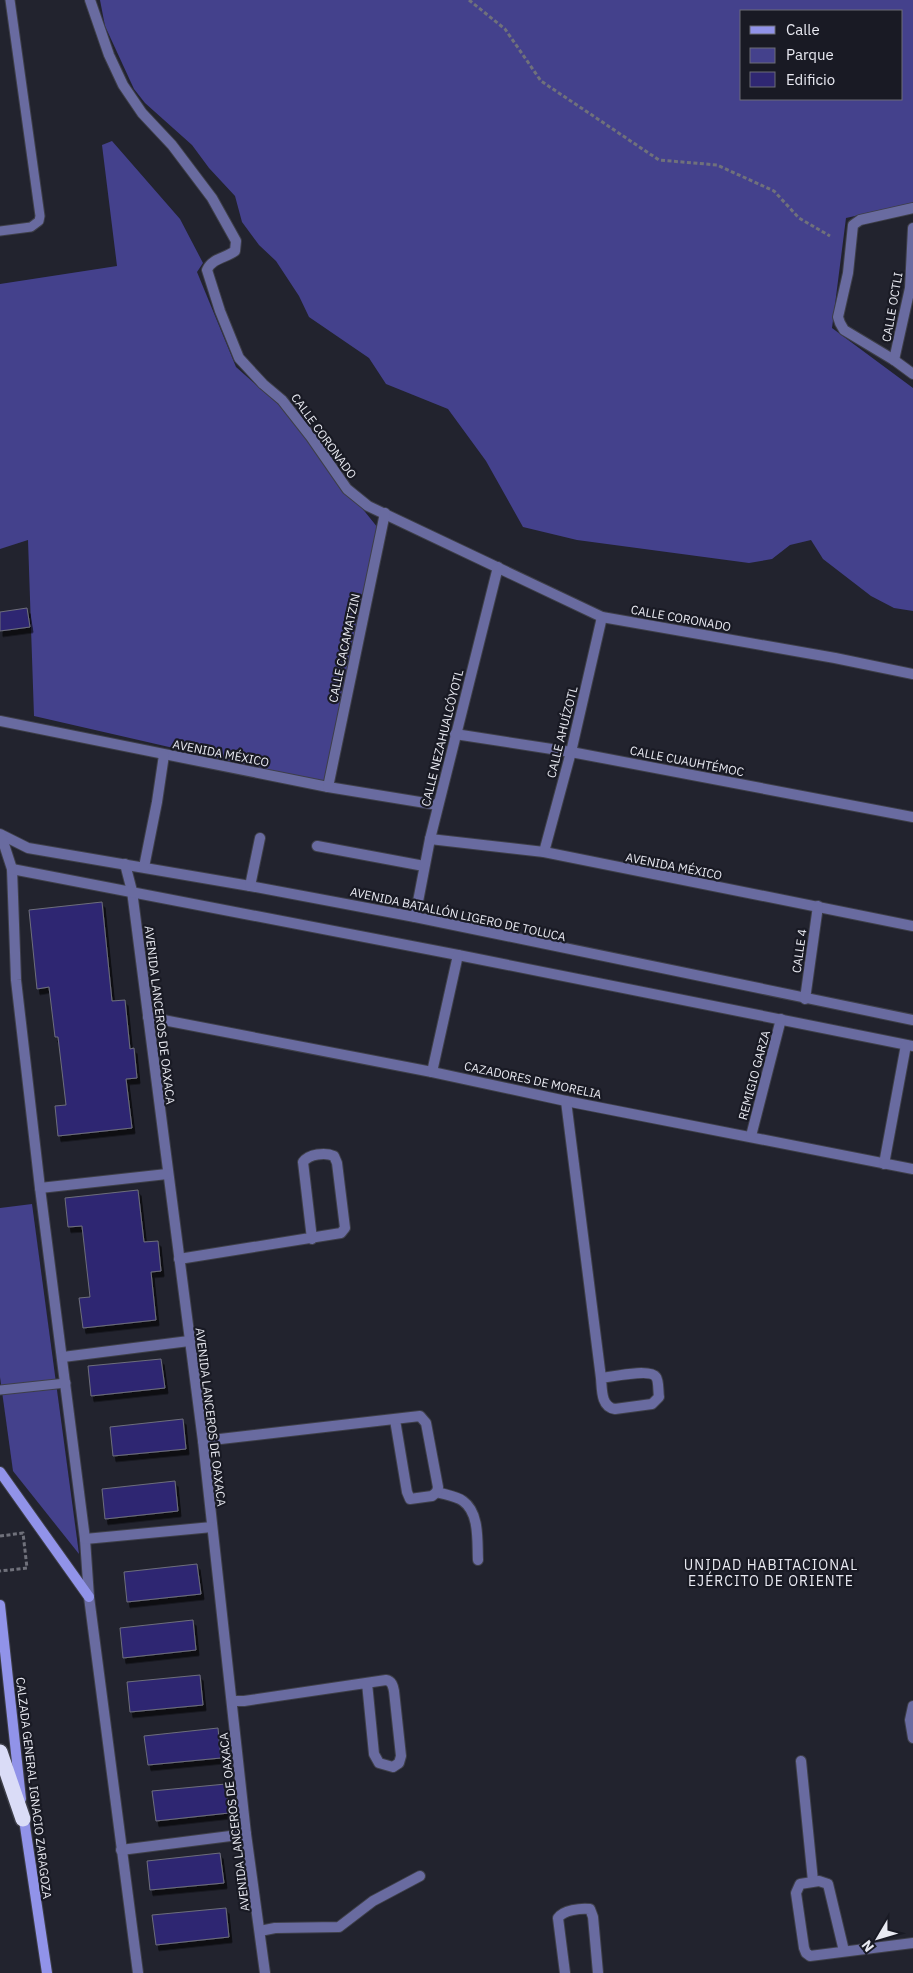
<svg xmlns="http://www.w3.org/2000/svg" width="913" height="1973" font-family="'IBM Plex Sans',sans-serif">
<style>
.green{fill:#44418c;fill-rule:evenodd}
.building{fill:#2f2772;stroke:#6d6e7b;filter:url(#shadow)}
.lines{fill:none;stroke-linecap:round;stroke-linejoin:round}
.lane-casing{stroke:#3e3f49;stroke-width:11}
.street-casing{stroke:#3e3f49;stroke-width:12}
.secondary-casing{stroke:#3e3f49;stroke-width:12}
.highway-casing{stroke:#3e3f49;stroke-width:18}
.path{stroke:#70717b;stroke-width:3;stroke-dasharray:4 2.5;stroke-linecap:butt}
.lane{stroke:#696ba0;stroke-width:9}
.street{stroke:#696ba0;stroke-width:10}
.secondary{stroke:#9193e9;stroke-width:10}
.highway{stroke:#dadcf7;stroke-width:15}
.labels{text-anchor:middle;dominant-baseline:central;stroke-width:4.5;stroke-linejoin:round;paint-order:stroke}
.street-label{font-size:12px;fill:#e8e9f1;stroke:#191a24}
.neighbourhood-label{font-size:14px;letter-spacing:1px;fill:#e8e9f1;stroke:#191a24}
</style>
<defs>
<filter id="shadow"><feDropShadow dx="3" dy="5.5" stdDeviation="0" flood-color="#0009"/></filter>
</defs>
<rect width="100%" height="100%" fill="#22232e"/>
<!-- green -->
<g class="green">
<path d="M100 0H913V203L846 218 832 328 913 388V611L894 608 871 596 823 559 811 540 790 545 772 559 749 563 577 540 523 527 486 461 448 409 386 384 369 358 309 317 299 296 276 261 259 245 242 222 235 196 209 168 192 145 145 103 134 89 105 26ZM742 11H902V99H742Z"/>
<polygon points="112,141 180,219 203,263 197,272 236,367 279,405 378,528 326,783 34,716 28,540 0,549 0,284 117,266 102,145"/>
<polygon points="32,1204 79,1554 13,1471 0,1377 0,1208"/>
</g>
<!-- building -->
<g class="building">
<polygon points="27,608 30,627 0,631 0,612"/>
<polygon points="102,902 112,1001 125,1000 130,1049 134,1048 137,1078 126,1079 132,1128 58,1136 55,1106 66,1105 58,1037 55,1037 49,987 37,989 29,910"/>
<polygon points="138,1190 144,1242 158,1241 161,1271 151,1272 156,1320 83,1328 79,1298 90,1297 82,1226 68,1227 65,1198"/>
<polygon points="161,1359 165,1388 91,1396 88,1366"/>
<polygon points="183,1419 186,1449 113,1456 110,1427"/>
<polygon points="175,1481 178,1511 105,1519 102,1489"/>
<polygon points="197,1564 201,1594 127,1602 124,1572"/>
<polygon points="193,1620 196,1650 123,1658 120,1628"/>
<polygon points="200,1675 203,1705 130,1712 127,1682"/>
<polygon points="218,1728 221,1758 148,1765 144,1736"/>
<polygon points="226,1784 229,1813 156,1821 152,1791"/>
<polygon points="220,1853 224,1883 150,1890 147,1861"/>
<polygon points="226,1908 229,1937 156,1945 152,1915"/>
</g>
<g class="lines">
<defs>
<g id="lane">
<polyline points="0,231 31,227 39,221 40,216 10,0"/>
<polyline points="0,1390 66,1383"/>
</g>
<g id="street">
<path d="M90 0 109 55 123 85 142 113 172 145 212 198 236 241 235 251C226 258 212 258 207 270L220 311 239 358 263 384 282 400 311 437 347 489 368 506 602 617 835 658 913 674"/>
<polyline points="913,208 860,220 853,225 848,273 838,317 840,323 844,330 894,360 913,374"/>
<polyline points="894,360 910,288 913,228"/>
<polyline points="0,721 328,787 438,805"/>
<polyline points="455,734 571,752 913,817"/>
<polyline points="328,787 385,513"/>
<polyline points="0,834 28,848 250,886 415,917 913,1020"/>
<polyline points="1,835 12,869 16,980 40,1188 85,1539 89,1597 138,1973"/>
<polyline points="430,839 544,852 913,926"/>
<polyline points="317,846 424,866"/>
<polyline points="544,852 571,752 602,617"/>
<polyline points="125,864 132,891 203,1441 246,1834 265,1973"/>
<polyline points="144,867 157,802 164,755"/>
<polyline points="12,869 458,955 913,1046"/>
<polyline points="250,886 260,838"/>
<polyline points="415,917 430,839 498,567"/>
<polyline points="805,999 818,906"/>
<polyline points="148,1017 432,1072 566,1101 913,1169"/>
<polyline points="432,1072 458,955"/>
<path d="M566 1101 601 1378C602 1390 601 1407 615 1409L652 1404 659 1397C658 1391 659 1381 656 1377 650 1368 611 1377 601 1378"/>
<polyline points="751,1136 781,1019"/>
<polyline points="884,1164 906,1045"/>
<polyline points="40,1188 167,1174"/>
<path d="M179 1259 341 1233 345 1228 337 1163 334 1156C325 1152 309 1154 303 1162L312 1239"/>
<polyline points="63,1357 189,1341"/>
<path d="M395 1420 407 1492 410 1499 432 1496 437 1492C446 1495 456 1496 463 1501 480 1513 477 1542 478 1560"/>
<polyline points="203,1441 420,1416 426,1423 438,1487 437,1492"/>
<polyline points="85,1539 212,1527"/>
<path d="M232 1701H244L386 1680C392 1681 393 1686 394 1691L401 1756 399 1763 393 1767 379 1763 374 1754 367 1683"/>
<polyline points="913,1706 910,1720 913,1738"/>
<polyline points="801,1761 813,1881"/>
<polyline points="121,1850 246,1834"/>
<polyline points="260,1931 275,1928 339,1927 373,1901 420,1876"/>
<polyline points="844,1951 828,1884 819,1881 800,1884 796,1893 804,1948 806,1953 810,1956 913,1943"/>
<path d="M565 1973 558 1918C563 1910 581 1908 590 1909L593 1917 598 1973"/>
</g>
<g id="secondary">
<polyline points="0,1472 89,1597"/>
<polyline points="0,1605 21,1799"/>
<polyline points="23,1813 47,1973"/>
</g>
<polyline id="highway" points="0,1752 23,1819"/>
</defs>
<!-- lane casing -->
<use href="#lane" class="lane-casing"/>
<!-- street casing -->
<use href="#street" class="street-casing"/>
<!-- secondary casing -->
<use href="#secondary" class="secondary-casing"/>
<!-- highway casing -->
<use href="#highway" class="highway-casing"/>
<!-- path -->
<g class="path">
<polyline points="469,0 505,29 541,81 659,160 717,165 774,191 799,218 830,236"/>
<polyline points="0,1536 23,1533 27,1568 0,1571"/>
</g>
<!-- lane -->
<use href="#lane" class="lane"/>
<!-- street -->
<use href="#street" class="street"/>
<!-- secondary -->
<use href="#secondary" class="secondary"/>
<!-- highway -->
<use href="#highway" class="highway"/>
</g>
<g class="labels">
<!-- street labels -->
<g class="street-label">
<text transform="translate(892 307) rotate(-80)">CALLE OCTLI</text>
<text transform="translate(324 436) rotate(54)">CALLE CORONADO</text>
<text transform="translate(681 618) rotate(10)">CALLE CORONADO</text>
<text transform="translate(344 648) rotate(-78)">CALLE CACAMATZIN</text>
<text transform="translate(562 732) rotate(-76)">CALLE AHUÍZOTL</text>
<text transform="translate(442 738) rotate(-76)">CALLE NEZAHUALCÓYOTL</text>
<text transform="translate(221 753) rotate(11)">AVENIDA MÉXICO</text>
<text transform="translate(687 761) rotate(11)">CALLE CUAUHTÉMOC</text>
<text transform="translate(674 866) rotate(11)">AVENIDA MÉXICO</text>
<text transform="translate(458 914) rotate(12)">AVENIDA BATALLÓN LIGERO DE TOLUCA</text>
<text transform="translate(799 951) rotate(-82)">CALLE 4</text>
<text transform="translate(160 1015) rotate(83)">AVENIDA LANCEROS DE OAXACA</text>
<text transform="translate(754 1075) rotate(-75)">REMIGIO GARZA</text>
<text transform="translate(533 1080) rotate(12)">CAZADORES DE MORELIA</text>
<text transform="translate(211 1417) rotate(83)">AVENIDA LANCEROS DE OAXACA</text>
<text transform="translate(34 1788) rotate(83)">CALZADA GENERAL IGNACIO ZARAGOZA</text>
<text transform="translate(234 1822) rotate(-97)">AVENIDA LANCEROS DE OAXACA</text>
</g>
<!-- neighbourhood labels -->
<g class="neighbourhood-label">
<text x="771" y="1565">UNIDAD HABITACIONAL<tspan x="771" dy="16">EJÉRCITO DE ORIENTE</tspan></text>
</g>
</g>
<!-- legend -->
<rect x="740" y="10" width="162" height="90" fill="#191a24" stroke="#6c6d76"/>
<rect x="750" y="26" width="25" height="8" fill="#9193e9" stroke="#6c6d76"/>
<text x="786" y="35" font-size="15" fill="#e8e9f1">Calle</text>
<rect x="750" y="48" width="25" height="15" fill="#44418c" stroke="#6c6d76"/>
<text x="786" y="60" font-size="15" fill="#e8e9f1">Parque</text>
<rect x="750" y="72" width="25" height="15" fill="#2f2772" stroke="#6c6d76"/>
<text x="786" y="85" font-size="15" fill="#e8e9f1">Edificio</text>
<!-- north arrow -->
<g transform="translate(878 1938) rotate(232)" stroke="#191a24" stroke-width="4" paint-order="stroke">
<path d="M0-4L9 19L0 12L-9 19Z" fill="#e8e9f1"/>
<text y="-8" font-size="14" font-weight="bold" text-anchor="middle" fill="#e8e9f1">N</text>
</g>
</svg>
